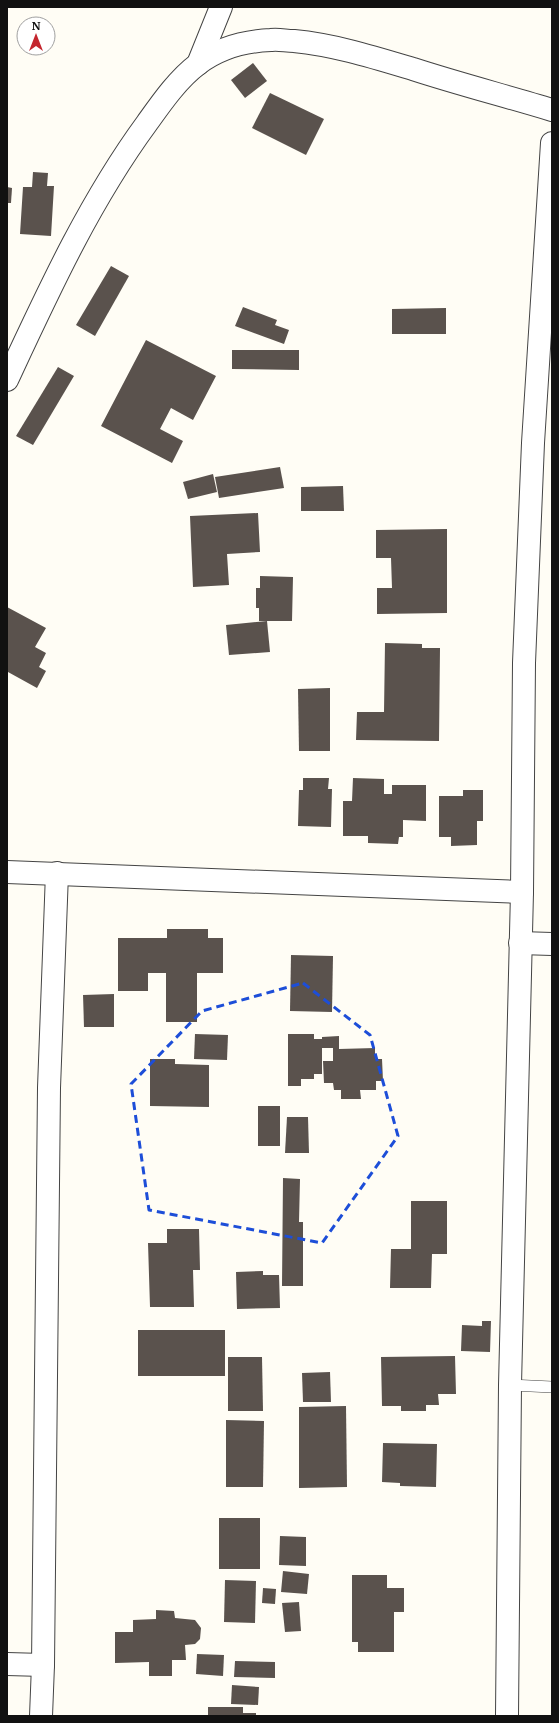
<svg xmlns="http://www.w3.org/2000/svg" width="559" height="1723" font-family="Merriweather,serif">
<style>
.building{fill:#5a524d}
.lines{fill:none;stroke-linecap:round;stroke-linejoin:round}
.service-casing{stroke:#444;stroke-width:12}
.minor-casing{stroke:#444;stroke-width:24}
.tertiary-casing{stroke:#444;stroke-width:24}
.service{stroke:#fff;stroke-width:11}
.minor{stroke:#fff;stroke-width:22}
.tertiary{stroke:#fff;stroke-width:22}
.marked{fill:none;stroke:#1d4ed8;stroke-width:3;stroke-dasharray:8 5;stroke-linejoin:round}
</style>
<rect width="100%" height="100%" fill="#fffdf5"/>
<!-- building -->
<g class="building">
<polygon points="253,63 267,81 245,98 231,80"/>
<polygon points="270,93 324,119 306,155 252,128"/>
<polygon points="33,172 48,173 47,186 54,186 51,236 20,234 23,187 32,187"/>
<polygon points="7,187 12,188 11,203 7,203"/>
<polygon points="111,266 129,276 95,336 76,325"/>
<polygon points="243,307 277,320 275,325 289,330 284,344 235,326"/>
<polygon points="446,308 446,334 392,334 392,309"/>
<polygon points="146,340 216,376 193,420 171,408 160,429 183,441 172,463 101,426"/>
<polygon points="232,350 299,350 299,370 232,369"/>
<polygon points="58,367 74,376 33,445 16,436"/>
<polygon points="280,467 284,488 219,498 215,477"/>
<polygon points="213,474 217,492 188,499 183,482"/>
<polygon points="343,486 344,511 301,511 301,487"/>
<polygon points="258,513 260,552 227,554 229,585 193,587 190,516"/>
<polygon points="447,529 447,613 377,614 377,588 392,588 391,558 376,558 376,530"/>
<polygon points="260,576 293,577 292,621 259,621 259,608 256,608 256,588 260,588"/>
<polygon points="7,607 46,628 35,647 46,653 39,667 46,671 37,688 8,672 7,675"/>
<polygon points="267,621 270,652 229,655 226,625"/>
<polygon points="385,643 422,644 422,648 440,648 439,741 356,740 357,712 384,712"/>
<polygon points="330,688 330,751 299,751 298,689"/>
<polygon points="303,778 329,778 328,789 332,789 331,827 298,826 299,790 303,790"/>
<polygon points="353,778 384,779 384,794 392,794 392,785 426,785 426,821 403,820 403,837 399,837 398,844 368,843 368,836 343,836 343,801 352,801"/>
<polygon points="463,790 483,790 483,821 477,821 477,845 451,846 451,837 439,837 439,796 463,796"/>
<polygon points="167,929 208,929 208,938 223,938 223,973 197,973 197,1022 166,1022 166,973 148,973 148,991 118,991 118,938 167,938"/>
<polygon points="291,955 333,956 332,1012 290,1011"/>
<polygon points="114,994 114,1027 84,1027 83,995"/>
<polygon points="195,1034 228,1035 227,1060 194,1059"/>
<polygon points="288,1034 314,1034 314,1039 322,1039 322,1037 339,1036 339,1049 375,1048 375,1059 382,1059 383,1081 376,1081 376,1090 360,1090 361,1099 341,1099 341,1090 334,1090 333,1083 324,1083 323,1061 333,1061 333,1048 322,1048 322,1074 314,1074 314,1079 301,1079 301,1086 288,1086"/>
<polygon points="150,1059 175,1059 175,1064 209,1065 209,1107 150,1106"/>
<rect x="258" y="1106" width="22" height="40"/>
<polygon points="287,1117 308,1117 309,1153 285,1153"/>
<polygon points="283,1178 300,1179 299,1222 303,1222 303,1286 282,1286"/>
<polygon points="411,1201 447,1201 447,1254 432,1254 431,1288 390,1288 391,1249 411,1249"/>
<polygon points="167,1229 199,1229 200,1270 193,1270 194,1307 150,1307 148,1243 167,1243"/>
<polygon points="263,1271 263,1275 279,1275 280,1308 237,1309 236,1272"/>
<polygon points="482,1321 491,1321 490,1352 461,1351 462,1325 482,1326"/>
<rect x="138" y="1330" width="87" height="46"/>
<polygon points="455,1356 456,1394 438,1394 439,1405 426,1405 426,1411 401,1411 401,1406 382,1406 381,1357"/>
<polygon points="228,1357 262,1357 263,1411 228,1411"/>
<polygon points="330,1372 331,1402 303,1402 302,1373"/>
<polygon points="346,1406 347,1487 299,1488 299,1407"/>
<polygon points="226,1420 264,1421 263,1487 226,1487"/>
<polygon points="383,1443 437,1444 436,1487 400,1486 400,1483 382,1482"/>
<rect x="219" y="1518" width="41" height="51"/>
<polygon points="280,1536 306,1537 306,1566 279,1565"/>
<polygon points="283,1571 309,1574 307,1594 281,1592"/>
<polygon points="352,1575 387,1575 387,1588 404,1588 404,1612 394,1612 394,1652 358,1652 358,1642 352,1642"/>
<polygon points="225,1580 256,1581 255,1623 224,1622"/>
<polygon points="263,1588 276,1589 275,1604 262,1603"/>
<polygon points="299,1602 301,1631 285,1632 282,1603"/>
<polygon points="156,1610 174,1611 175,1618 195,1620 201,1628 200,1639 195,1644 185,1645 186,1660 172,1660 172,1676 149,1676 149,1662 115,1663 115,1632 133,1632 133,1620 156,1619"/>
<polygon points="197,1654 224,1655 223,1676 196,1674"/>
<polygon points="235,1661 275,1662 275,1678 234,1677"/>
<polygon points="232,1685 259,1687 258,1705 231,1704"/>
<polygon points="208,1707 243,1707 243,1713 256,1713 256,1716 208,1716"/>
</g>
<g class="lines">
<defs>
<polyline id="service" points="510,1385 552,1387"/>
<g id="minor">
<polyline points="198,64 221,7"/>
<polyline points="7,872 522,892"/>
<polyline points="520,943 552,944"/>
<polyline points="7,1664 43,1665"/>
<polyline points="41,1716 43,1665 49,1088 57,873"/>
<polyline points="507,1716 510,1385 522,892 524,663 533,443 552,143"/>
</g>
<path id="tertiary" d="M7 380C48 292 89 202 147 123 162 102 178 79 198 64 219 48 246 41 271 40 279 39 286 41 294 41 335 45 373 57 413 69 459 84 506 96 552 110"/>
</defs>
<!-- service casing -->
<use href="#service" class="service-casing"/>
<!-- minor casing -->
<use href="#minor" class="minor-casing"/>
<!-- tertiary casing -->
<use href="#tertiary" class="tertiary-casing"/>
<!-- service -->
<use href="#service" class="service"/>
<!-- minor -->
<use href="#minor" class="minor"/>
<!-- tertiary -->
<use href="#tertiary" class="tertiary"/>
</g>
<!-- marked area -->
<path class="marked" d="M303 983 370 1035 398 1136 322 1243 149 1210 131 1084 202 1011Z"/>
<!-- border -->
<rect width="559" height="1723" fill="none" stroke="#111111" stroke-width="16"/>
<!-- north arrow -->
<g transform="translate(36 36)"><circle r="19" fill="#ffffff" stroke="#a0a0a0"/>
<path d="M0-3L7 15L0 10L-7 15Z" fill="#c4262e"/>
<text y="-6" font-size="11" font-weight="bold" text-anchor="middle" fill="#111111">N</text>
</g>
</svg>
